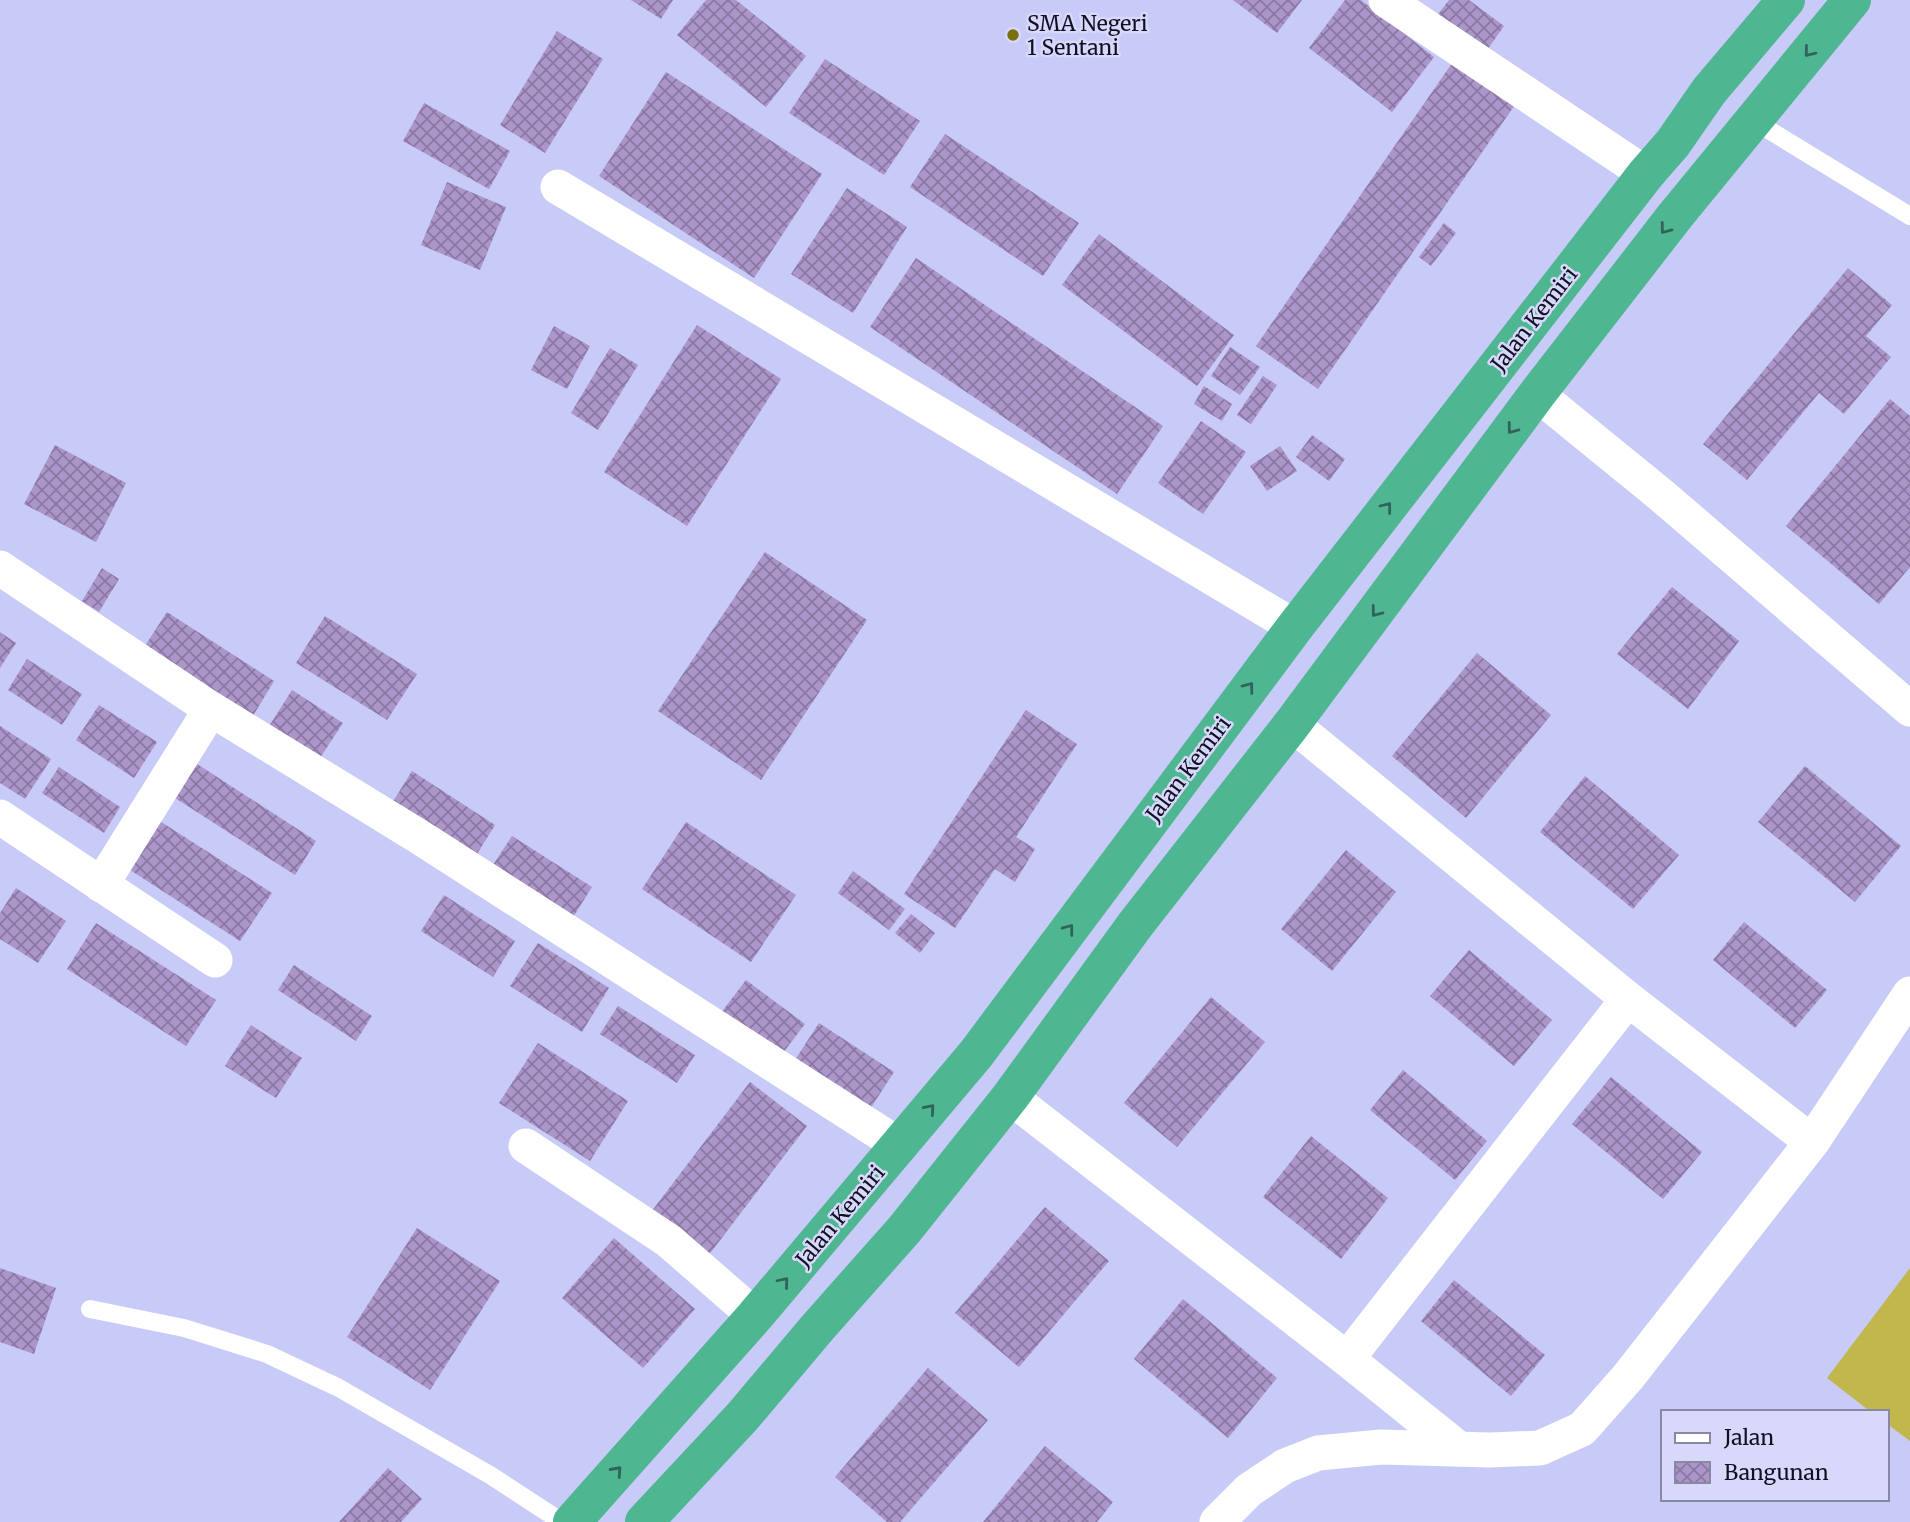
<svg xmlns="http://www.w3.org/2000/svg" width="1910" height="1522" font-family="Merriweather,serif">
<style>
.pitch{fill:#c2b74c}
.building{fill:url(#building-cross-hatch)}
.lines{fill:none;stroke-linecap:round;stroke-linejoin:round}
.service{stroke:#fff;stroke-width:18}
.minor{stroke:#fff;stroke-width:35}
.trunk{stroke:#4eb792;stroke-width:38}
.oneway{stroke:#30645a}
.poi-dot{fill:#786f0f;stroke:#d7d8fa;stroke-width:2.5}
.labels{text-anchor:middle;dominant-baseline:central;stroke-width:5;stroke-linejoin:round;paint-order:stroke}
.poi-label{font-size:21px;fill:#111023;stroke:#d7d8fa;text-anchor:start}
.street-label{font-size:21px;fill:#111023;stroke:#d7d8fa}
</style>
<defs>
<pattern id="building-cross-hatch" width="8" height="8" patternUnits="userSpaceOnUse" patternTransform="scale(1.75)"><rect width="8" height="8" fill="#ab95c9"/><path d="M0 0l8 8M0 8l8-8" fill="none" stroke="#8a78a3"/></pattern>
</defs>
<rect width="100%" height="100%" fill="#c8caf7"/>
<!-- pitch -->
<polygon class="pitch" points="1910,1268 1910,1441 1887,1424 1887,1412 1871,1412 1827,1378"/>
<!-- building -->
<g class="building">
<polygon points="631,0 673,0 661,19"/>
<polygon points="706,0 736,0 806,56 766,107 677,35"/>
<polygon points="1233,0 1302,0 1277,33"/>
<polygon points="1345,0 1361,0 1434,57 1392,112 1309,48"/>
<polygon points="1449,0 1469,0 1504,26 1485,53 1436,17"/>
<polygon points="557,31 603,59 545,153 500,125"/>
<polygon points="1457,56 1519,99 1318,389 1256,346"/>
<polygon points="825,59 920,121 884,175 789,113"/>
<polygon points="666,72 822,174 754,278 599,176"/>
<polygon points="424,103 510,151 489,189 403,141"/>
<polygon points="945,134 1079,223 1043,276 910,187"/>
<polygon points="447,182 506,207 480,270 421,245"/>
<polygon points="847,188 907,227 853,313 791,274"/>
<polygon points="1444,223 1456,233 1431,266 1419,257"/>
<polygon points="1099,234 1234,335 1197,386 1062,285"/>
<polygon points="916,258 1163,426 1117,494 870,327"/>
<polygon points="1848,268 1892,305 1866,336 1891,357 1844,414 1819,393 1747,480 1703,444"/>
<polygon points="697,325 781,379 687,526 604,472"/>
<polygon points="554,326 590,346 567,389 531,370"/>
<polygon points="1230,347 1260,367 1240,395 1211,376"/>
<polygon points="610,348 638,365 598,430 571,413"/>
<polygon points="1263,376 1277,385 1251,424 1237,415"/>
<polygon points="1204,386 1232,404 1222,421 1194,404"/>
<polygon points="1890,399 1910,416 1910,567 1879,604 1786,526"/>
<polygon points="1201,421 1246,452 1203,514 1158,483"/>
<polygon points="1312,435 1345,459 1329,481 1296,457"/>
<polygon points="55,445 126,483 96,542 24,504"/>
<polygon points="1280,446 1297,471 1267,491 1250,466"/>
<polygon points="765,552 867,620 761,780 658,711"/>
<polygon points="102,568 119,579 99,612 82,601"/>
<polygon points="1672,587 1739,641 1688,709 1617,654"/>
<polygon points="167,612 274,681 250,721 141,652"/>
<polygon points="325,616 417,674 387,720 296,663"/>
<polygon points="0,632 16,643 0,668"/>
<polygon points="1477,653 1551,715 1466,818 1392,756"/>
<polygon points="27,659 82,694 62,725 8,690"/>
<polygon points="292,690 343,723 316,764 266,731"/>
<polygon points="99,705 157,742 134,778 76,740"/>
<polygon points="1026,710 1077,744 1016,837 1035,849 1015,882 995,869 955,928 904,894"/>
<polygon points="0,726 51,759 25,799 0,783"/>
<polygon points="194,762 316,841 295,875 172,796"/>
<polygon points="1805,766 1901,846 1855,902 1758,822"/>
<polygon points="59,767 120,807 104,833 42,793"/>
<polygon points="412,771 495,825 472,862 389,808"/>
<polygon points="1585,776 1679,855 1633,909 1540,832"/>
<polygon points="158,820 272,893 240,941 127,868"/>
<polygon points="686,822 796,895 751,962 642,889"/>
<polygon points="512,836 592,887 570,922 489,871"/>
<polygon points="1346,850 1396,892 1332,971 1281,929"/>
<polygon points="853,871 905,909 889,930 838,893"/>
<polygon points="16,888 66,921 38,963 0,939 0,913"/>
<polygon points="444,895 515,941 493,977 421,931"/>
<polygon points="911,914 935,933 920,953 895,933"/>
<polygon points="1744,922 1827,990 1795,1028 1713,960"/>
<polygon points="96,923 216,1000 186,1046 67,969"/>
<polygon points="538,943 609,988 582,1032 510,986"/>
<polygon points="1469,950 1552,1020 1514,1066 1430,996"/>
<polygon points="294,965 372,1016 356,1041 278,990"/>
<polygon points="746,980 805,1024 776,1062 717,1018"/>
<polygon points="1211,997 1265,1042 1177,1147 1124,1103"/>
<polygon points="618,1006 695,1055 677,1083 600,1034"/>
<polygon points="819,1023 894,1072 868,1112 793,1063"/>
<polygon points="251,1025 302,1058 276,1098 225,1066"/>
<polygon points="538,1043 628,1101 590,1161 499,1103"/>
<polygon points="1403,1070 1487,1141 1455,1180 1370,1110"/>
<polygon points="1611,1077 1702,1152 1663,1199 1572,1124"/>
<polygon points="750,1082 807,1126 705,1260 648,1216"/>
<polygon points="1311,1136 1388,1198 1341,1259 1263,1197"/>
<polygon points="1045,1207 1109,1261 1019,1367 955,1313"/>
<polygon points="417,1228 500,1281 430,1390 347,1337"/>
<polygon points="614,1238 695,1309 643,1368 562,1298"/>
<polygon points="0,1268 56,1288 34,1354 0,1342"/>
<polygon points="1454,1280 1545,1355 1511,1396 1421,1321"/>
<polygon points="1183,1299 1277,1378 1228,1438 1134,1359"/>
<polygon points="928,1368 988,1420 900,1522 887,1522 835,1477"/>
<polygon points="1045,1446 1113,1502 1097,1522 983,1522"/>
<polygon points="388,1468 422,1499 401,1522 339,1522"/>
</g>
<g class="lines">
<!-- service -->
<g class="service">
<polyline points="1754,121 1910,216"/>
<polyline points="90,1309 184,1328 267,1354 339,1388 490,1475 562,1522"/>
</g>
<!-- minor -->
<g class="minor">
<polyline points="1386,0 1646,174"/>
<polyline points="558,187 1295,627"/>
<polyline points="1537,394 1661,495 1910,709"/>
<polyline points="0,568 211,709 418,836 899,1145"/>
<polyline points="1292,724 1628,999 1812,1142"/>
<polyline points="0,817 215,960"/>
<polyline points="101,885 211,709"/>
<polyline points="1010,1097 1347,1359 1459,1449"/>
<polyline points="526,1146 669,1241 755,1316"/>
<polyline points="1347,1359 1628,999"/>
<polyline points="1217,1522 1249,1490 1285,1466 1318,1453 1381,1447 1490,1450 1540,1448 1582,1429 1628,1377 1812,1142 1910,994"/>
</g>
<!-- trunk -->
<g class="trunk">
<polyline points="572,1522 755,1316 976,1054 1295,627 1646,174 1673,143 1709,91 1786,0"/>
<polyline points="644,1522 743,1416 818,1327 904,1230 1010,1097 1135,925 1292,724 1537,394 1675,216 1852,0"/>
</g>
</g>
<!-- one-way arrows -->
<defs><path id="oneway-chevron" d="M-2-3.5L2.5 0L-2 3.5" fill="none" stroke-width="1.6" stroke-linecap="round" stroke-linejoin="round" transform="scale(1.75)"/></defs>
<g class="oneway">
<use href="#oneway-chevron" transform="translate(1809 52) rotate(129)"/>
<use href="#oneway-chevron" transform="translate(1665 229) rotate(127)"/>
<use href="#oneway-chevron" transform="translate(1512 429) rotate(127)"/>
<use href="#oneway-chevron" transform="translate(1387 507) rotate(-52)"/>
<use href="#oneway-chevron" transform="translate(1376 612) rotate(127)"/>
<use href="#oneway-chevron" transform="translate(1249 687) rotate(-53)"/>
<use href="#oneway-chevron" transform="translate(1069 929) rotate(-53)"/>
<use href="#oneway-chevron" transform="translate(930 1109) rotate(-49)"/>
<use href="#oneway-chevron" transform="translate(784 1282) rotate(-50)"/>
<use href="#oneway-chevron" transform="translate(617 1471) rotate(-48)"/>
</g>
<!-- markers -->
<circle class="poi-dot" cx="1013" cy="35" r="7"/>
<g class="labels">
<!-- poi labels -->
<g class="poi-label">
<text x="1027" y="23">SMA Negeri<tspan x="1027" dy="24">1 Sentani</tspan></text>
</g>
<!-- street labels -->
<g class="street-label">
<text transform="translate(1534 319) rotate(-52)">Jalan Kemiri</text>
<text transform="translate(1188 769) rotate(-53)">Jalan Kemiri</text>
<text transform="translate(840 1216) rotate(-50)">Jalan Kemiri</text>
</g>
</g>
<!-- legend -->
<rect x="1661" y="1410" width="228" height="91" fill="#d7d8fa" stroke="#8888a4" stroke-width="2"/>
<rect x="1675" y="1433" width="35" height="10" fill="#ffffff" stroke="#8888a4" stroke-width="2"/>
<text x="1724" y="1445" font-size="21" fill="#111023">Jalan</text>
<rect x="1675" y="1462" width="35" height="21" fill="url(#building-cross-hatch)" stroke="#8888a4" stroke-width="2"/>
<text x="1724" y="1480" font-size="21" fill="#111023">Bangunan</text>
</svg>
